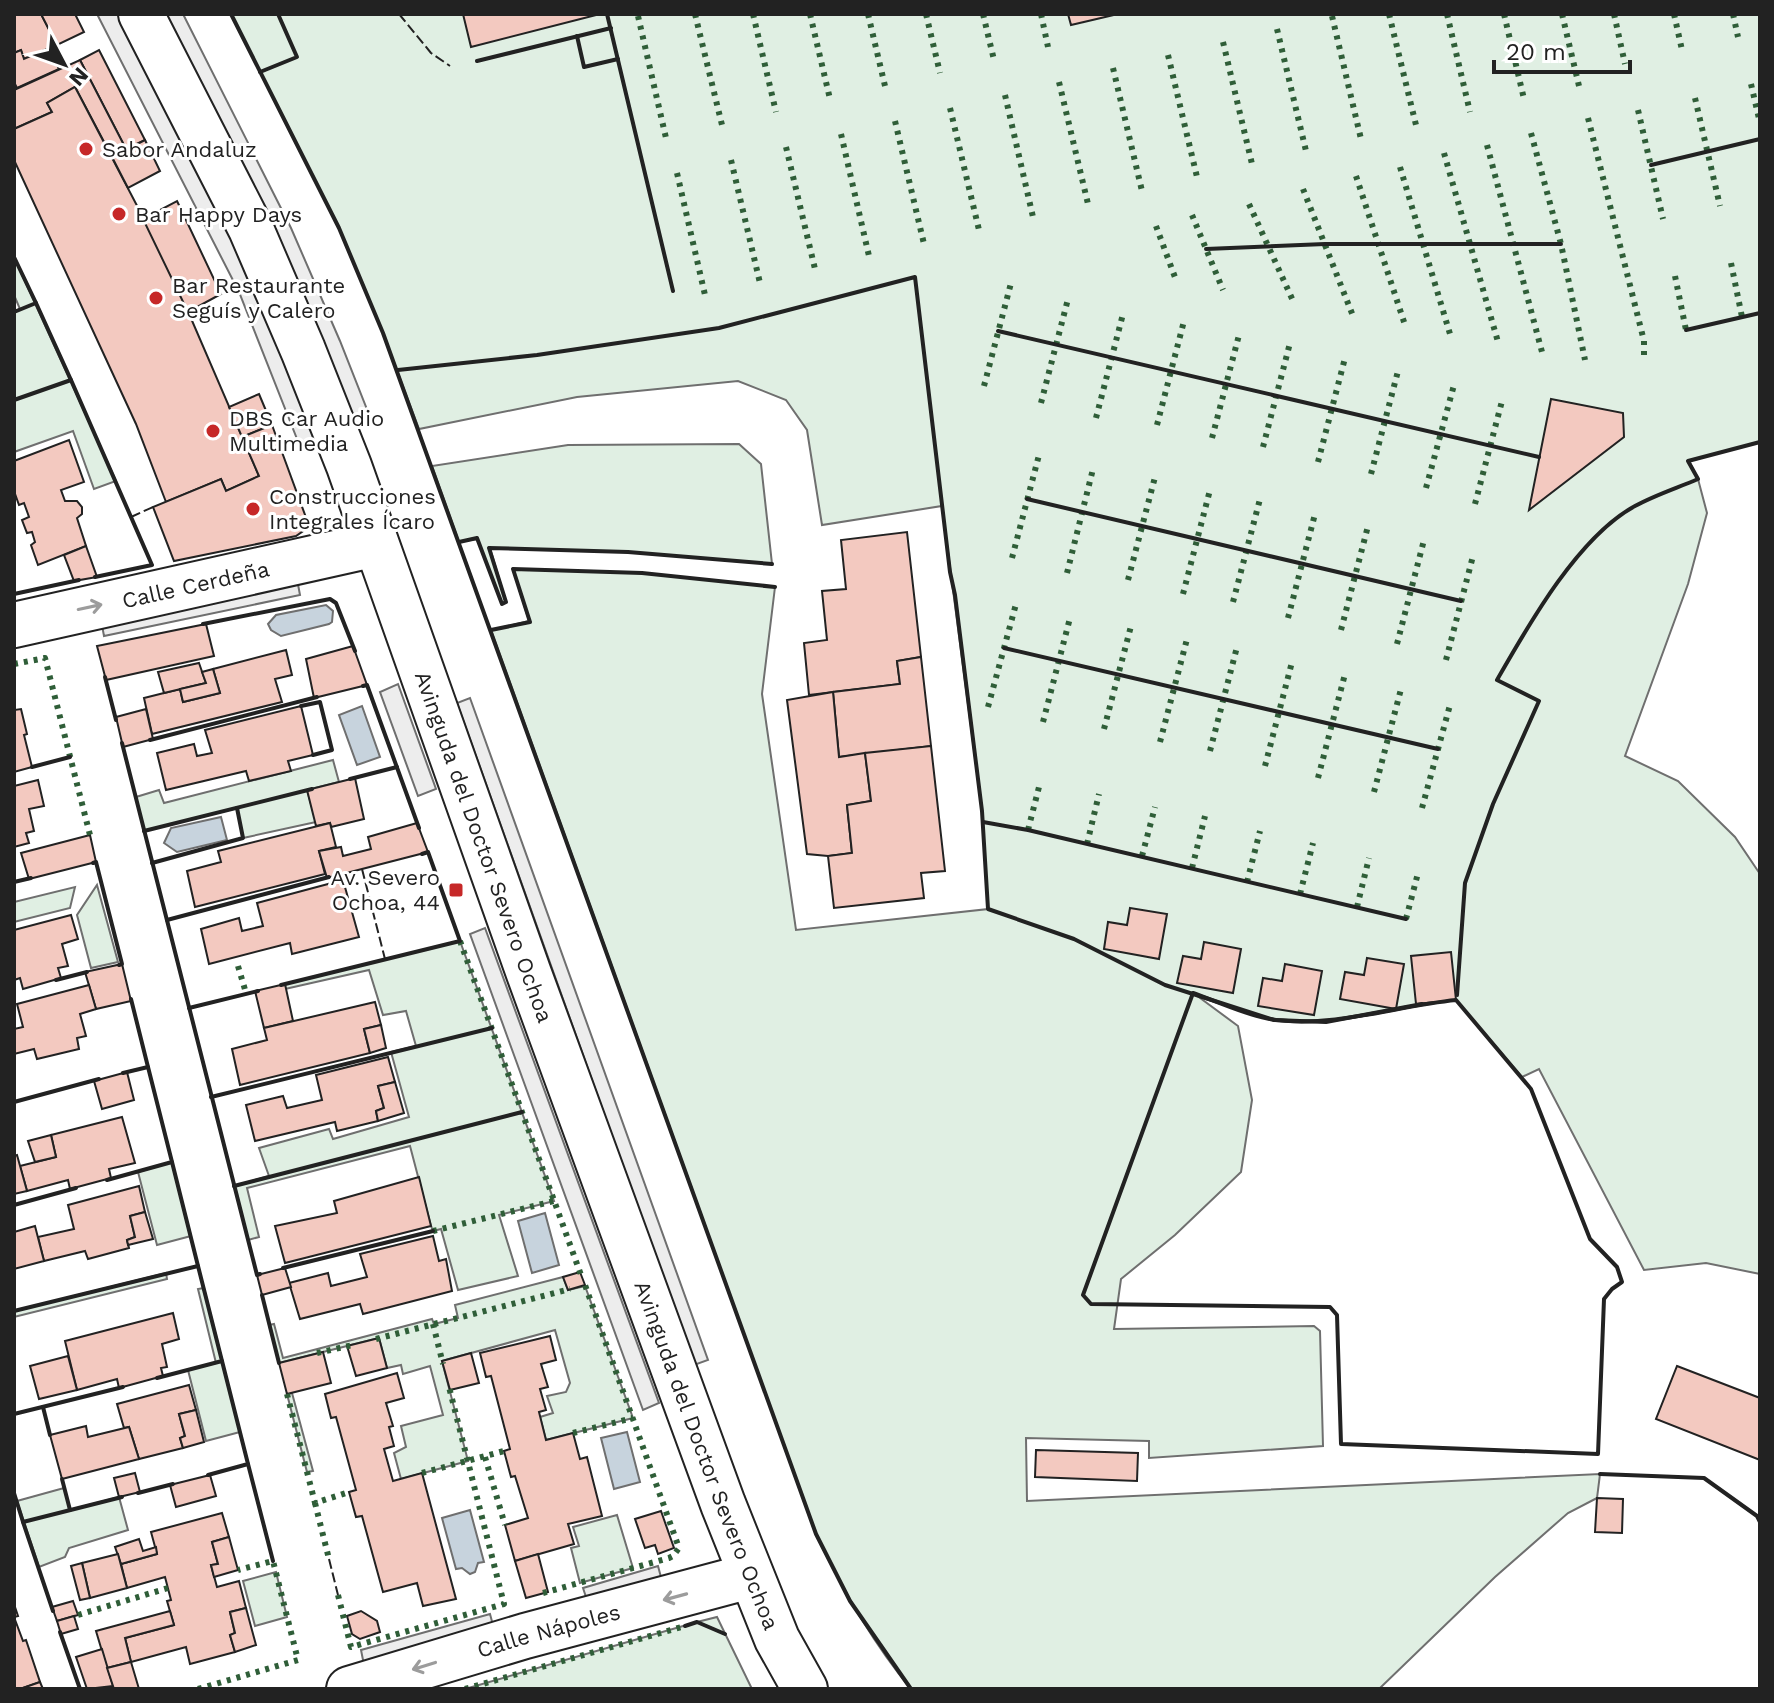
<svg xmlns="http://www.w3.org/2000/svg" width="1774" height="1703" font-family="'Work Sans',sans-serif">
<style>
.green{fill:#e0efe3;stroke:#6f6f6f;stroke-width:2}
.parking{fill:#ededed;stroke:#6f6f6f;stroke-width:2}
.water{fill:#c7d3dd;stroke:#6f6f6f;stroke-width:2}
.building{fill:#f3c9c0;stroke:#222;stroke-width:2}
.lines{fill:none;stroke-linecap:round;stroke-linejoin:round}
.minor-casing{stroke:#222;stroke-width:48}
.minor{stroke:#fff;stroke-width:44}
.hedge{stroke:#2f5e38;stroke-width:6;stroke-dasharray:4 6;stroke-linecap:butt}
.fence{stroke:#222;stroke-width:2;stroke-dasharray:10 4;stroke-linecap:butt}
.wall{stroke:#222;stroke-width:4}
.oneway{stroke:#9c9c9c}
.poi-dot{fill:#c62828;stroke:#fff;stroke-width:3}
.labels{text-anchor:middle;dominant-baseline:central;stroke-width:6;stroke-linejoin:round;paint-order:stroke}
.poi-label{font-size:22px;fill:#222;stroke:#fff;text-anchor:start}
.street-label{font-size:22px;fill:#222;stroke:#fff}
</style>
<rect width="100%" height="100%" fill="#fff"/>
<!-- green -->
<g class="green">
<path d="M231 14H1760V442L1689 461 1698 479 1707 513 1688 584 1625 756 1678 781 1735 837 1760 874V1274L1706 1263 1644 1270 1539 1069 1522 1077 1456 1000C1401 1006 1326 1030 1273 1020 1247 1014 1221 1003 1196 995L1238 1026 1252 1100 1241 1172 1175 1235 1121 1279 1114 1329 1314 1326 1320 1331 1323 1446 1149 1458V1441L1026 1438 1027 1501 1600 1474 1597 1498 1568 1513 1495 1577 1379 1689H911C872 1642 842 1589 816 1534L491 630 529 621 513 569 642 573 775 587 762 694 796 930 988 909 982 811 942 506 822 525 807 430 786 400 738 381 577 397 419 429 383 333 339 228Z"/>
<polygon points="14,257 116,481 94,489 73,431 14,452 14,312 20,309 14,295"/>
<polygon points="739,444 761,464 772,564 628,552 490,548 506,602 502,604 477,539 459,542 432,466 568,445"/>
<polygon points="333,760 339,782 307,790 316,822 243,838 237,808 144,831 136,797 159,790 164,803"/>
<polygon points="97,885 118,962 91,968 77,915"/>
<polygon points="75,887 70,908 14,922 14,902"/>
<polygon points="460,941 554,1201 499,1215 518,1276 458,1290 441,1229 433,1231 431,1226 410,1146 247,1188 259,1237 248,1240 234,1186 269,1176 259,1148 329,1129 333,1139 409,1117 391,1052 416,1046 406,1011 383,1015 369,970 285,989 285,984"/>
<polygon points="172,1162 191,1236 157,1245 138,1172"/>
<polygon points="166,1273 167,1279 14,1317 14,1311"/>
<polygon points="563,1277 568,1290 585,1286 633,1418 546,1440 540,1417 553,1413 547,1396 566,1392 570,1383 555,1330 442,1361 468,1461 401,1479 394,1453 406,1447 401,1426 443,1415 430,1366 403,1374 401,1365 387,1368 379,1338 279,1363 269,1325 274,1324 283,1358 432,1319 434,1324 458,1318 455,1305"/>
<polygon points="204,1288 240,1432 206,1441 188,1370 216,1363 198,1289"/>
<polygon points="292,1393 313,1471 307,1472 287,1394"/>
<polygon points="64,1488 70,1510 119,1497 128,1530 69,1548 65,1557 39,1567 17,1501"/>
<polygon points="617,1515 633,1568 580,1583 571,1548 579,1546 573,1527"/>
<polygon points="276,1572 287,1617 255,1626 243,1581"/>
<polygon points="717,1617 752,1689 465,1689 697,1622"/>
</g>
<!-- parking -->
<g class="parking">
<polygon points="97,14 118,14 253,282 320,442 301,449 239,292"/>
<polygon points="165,14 183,14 291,228 340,341 368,412 354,418 324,344"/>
<polygon points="297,579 300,595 104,636 101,620"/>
<polygon points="398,684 436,789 418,796 380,692"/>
<polygon points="470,698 708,1360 694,1365 457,703"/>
<polygon points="485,928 659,1403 643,1410 470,934"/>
<polygon points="658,1566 662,1581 588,1603 583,1588"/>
<polygon points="490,1614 494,1629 364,1665 361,1650"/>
</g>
<!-- water -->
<g class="water">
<polygon points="326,605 333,611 332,622 329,624 281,636 271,630 268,624 276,615"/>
<polygon points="362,706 380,757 357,765 339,715"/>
<polygon points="221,817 227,840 177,852 164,843 171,828"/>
<polygon points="545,1213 559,1265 532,1273 518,1221"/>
<polygon points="627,1432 640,1482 614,1489 601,1438"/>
<polygon points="470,1510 484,1562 478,1563 475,1572 470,1574 462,1568 456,1569 442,1518"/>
</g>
<!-- building -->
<g class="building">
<polygon points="14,14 41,14 57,45 24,59 21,50 14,53"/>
<polygon points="41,14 75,14 84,32 57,45"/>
<polygon points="463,14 600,14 471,47"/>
<polygon points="1068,14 1118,14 1071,25"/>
<polygon points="49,48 59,69 17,88 14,82 14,53 21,50 24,59"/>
<polygon points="99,50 145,140 126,149 80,60"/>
<polygon points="80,60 126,149 112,157 75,87 47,103 52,112 14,129 14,90"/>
<polygon points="75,87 168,265 259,476 226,491 221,479 166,502 136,424 14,160 14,129 52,112 47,103"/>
<polygon points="145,140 160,171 128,188 112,157"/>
<polygon points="177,201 221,294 188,312 143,219"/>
<polygon points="259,394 272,425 242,437 229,407"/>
<polygon points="1551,399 1623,413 1624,437 1529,510"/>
<polygon points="272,425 308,523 306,529 296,536 174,561 153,507 221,479 226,491 259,476 242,437"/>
<polygon points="69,440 84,482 61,490 65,501 77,501 82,507 82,514 77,518 86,546 38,565 31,545 35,542 32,532 27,533 22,520 29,517 24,503 19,505 14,491 14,461"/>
<polygon points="907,532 921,657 897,661 900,684 809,695 804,643 827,640 822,591 846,589 841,540"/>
<polygon points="86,546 97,577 74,581 64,555"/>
<polygon points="206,624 214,656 106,680 97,646"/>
<polygon points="353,646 367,685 314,698 306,659"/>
<polygon points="286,650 292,675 275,679 282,702 152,734 144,698 180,689 183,702 220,693 213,669"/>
<polygon points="921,657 931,746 839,757 833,692 900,684 897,661"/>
<polygon points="199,663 206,683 164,693 158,672"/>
<polygon points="213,669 220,693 183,702 180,689 206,683 202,672"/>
<polygon points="833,692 839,757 865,753 871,801 847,805 852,853 828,856 807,854 787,700"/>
<polygon points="301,706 313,755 288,761 291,771 249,781 246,771 166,790 157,753 194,744 197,756 212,753 205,730"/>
<polygon points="21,709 27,734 24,735 32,767 14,772 14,710"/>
<polygon points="146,709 153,739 123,747 116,717"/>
<polygon points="931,746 945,871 921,873 924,898 834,908 828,856 852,853 847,805 871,801 865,753"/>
<polygon points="355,778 364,819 331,827 330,823 316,826 307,790"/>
<polygon points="38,780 44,806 29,809 34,831 26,833 29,843 14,847 14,786"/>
<polygon points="330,823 336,847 319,851 325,874 195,907 187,871 221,862 218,851"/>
<polygon points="417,823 428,852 327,878 319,851 341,847 343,856 371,849 368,837"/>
<polygon points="90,835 96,862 29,879 21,853"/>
<polygon points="343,880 359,937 292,954 290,943 209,964 201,929 239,918 242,931 263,926 257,903"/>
<polygon points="1130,908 1167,914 1159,959 1104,949 1108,922 1127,925"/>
<polygon points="71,915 78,939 62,944 68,966 58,968 61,978 23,989 20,978 14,980 14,930"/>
<polygon points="1204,942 1241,949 1233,993 1177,983 1183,956 1201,959"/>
<polygon points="1451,952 1456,1000 1416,1004 1411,956"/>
<polygon points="1367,958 1404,964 1396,1009 1340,999 1345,972 1364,975"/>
<polygon points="122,964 131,1001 96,1009 85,972"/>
<polygon points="1285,964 1322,971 1314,1015 1258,1006 1263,978 1282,981"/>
<polygon points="285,984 293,1021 264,1028 255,991"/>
<polygon points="89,985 96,1009 80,1014 86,1036 77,1038 79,1049 37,1059 34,1049 14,1054 14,1029 23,1027 17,1004"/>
<polygon points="375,1002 381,1025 364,1029 370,1053 240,1085 232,1049 267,1040 264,1028"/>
<polygon points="381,1025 386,1048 370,1053 364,1029"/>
<polygon points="388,1057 395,1082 378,1086 384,1108 376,1111 378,1121 337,1131 335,1122 255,1141 246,1105 283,1096 287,1108 322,1100 316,1075"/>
<polygon points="127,1072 134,1100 102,1109 94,1081"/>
<polygon points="395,1082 404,1113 378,1121 376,1111 384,1108 378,1086"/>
<polygon points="122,1117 135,1163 109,1169 111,1178 70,1189 68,1180 27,1191 20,1166 56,1157 51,1135"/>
<polygon points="51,1135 56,1157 35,1162 28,1141"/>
<polygon points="17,1155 27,1191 14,1194 14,1156"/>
<polygon points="419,1177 431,1226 285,1263 275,1226 337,1213 334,1201"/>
<polygon points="139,1186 145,1212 130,1216 135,1237 127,1240 129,1248 88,1259 85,1251 44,1261 38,1237 74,1229 68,1205"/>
<polygon points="145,1212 153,1239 128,1245 127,1240 135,1237 130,1216"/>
<polygon points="35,1226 44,1261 14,1269 14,1232"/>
<polygon points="433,1236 439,1261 446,1259 452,1291 363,1314 360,1304 300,1319 289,1283 328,1273 331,1286 367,1277 360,1254"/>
<polygon points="285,1268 291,1287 262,1295 257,1275"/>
<polygon points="580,1272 585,1285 568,1290 563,1277"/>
<polygon points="173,1313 179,1339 162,1344 167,1367 161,1368 163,1376 119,1388 117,1379 77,1390 65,1341"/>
<polygon points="550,1336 556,1360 541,1364 548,1387 540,1389 546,1410 539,1412 546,1440 573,1433 580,1459 587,1457 602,1516 568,1524 574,1544 515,1561 505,1525 528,1518 515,1476 511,1477 504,1451 510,1449 491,1376 486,1377 480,1353"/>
<polygon points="379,1338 387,1368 356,1376 347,1346"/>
<polygon points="323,1352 331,1383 287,1394 279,1363"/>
<polygon points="471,1353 479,1383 450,1390 442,1361"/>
<polygon points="68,1356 77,1390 39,1399 30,1366"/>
<polygon points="1677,1366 1760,1398 1760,1460 1656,1419"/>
<polygon points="397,1373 404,1398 386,1403 393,1426 389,1427 394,1446 384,1449 393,1481 422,1473 456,1599 423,1606 417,1583 383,1592 362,1516 356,1517 349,1492 356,1490 336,1417 331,1418 325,1394"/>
<polygon points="189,1385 196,1410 179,1414 185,1436 180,1438 183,1448 139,1459 129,1427 124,1428 117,1404"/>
<polygon points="196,1410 204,1442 183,1448 180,1438 185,1436 179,1414"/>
<polygon points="86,1426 88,1437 129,1427 139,1459 62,1479 50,1435"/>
<polygon points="1036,1450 1138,1453 1137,1481 1035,1477"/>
<polygon points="135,1473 140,1492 119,1497 114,1478"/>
<polygon points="210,1475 216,1496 176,1507 170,1485"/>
<polygon points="1597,1498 1623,1499 1622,1533 1595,1532"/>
<polygon points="661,1511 674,1548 658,1554 655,1545 645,1548 635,1519"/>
<polygon points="222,1513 229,1537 212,1542 218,1564 211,1565 217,1587 239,1581 246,1608 230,1612 235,1633 230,1635 235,1652 190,1664 186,1647 131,1662 125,1638 174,1625 167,1601 171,1600 165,1577 127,1588 121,1564 157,1554 151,1532"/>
<polygon points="229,1537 238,1570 214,1577 211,1565 218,1564 212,1542"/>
<polygon points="139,1539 143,1551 156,1547 157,1554 121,1564 115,1547"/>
<polygon points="118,1554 127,1588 90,1598 82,1563"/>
<polygon points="538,1554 548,1592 526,1598 515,1561"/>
<polygon points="82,1563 90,1598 80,1600 71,1566"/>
<polygon points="73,1601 78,1615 57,1621 52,1607"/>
<polygon points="14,1604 18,1616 14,1617 23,1641 26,1640 40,1682 20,1689 15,1689 14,1684"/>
<polygon points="246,1608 256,1645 235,1652 230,1635 235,1633 230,1612"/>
<polygon points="170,1611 174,1625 125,1638 131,1662 107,1668 96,1631"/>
<polygon points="361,1611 377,1621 380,1632 360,1639 352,1634 347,1616"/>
<polygon points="74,1616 78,1629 61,1634 57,1621"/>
<polygon points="102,1649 113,1686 87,1689 76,1657"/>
<polygon points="131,1662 139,1689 114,1689 107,1668"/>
<polygon points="40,1682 43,1689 20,1689"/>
</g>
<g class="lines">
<defs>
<g id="minor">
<path id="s1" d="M141 14 251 229 303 350 349 466 528 971 723 1504 777 1639 805 1689"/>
<path id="s2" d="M14 625 376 544"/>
<path id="s3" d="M349 1689 525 1636 750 1576"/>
</g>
</defs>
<!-- minor casing -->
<use href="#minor" class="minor-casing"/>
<!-- minor -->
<use href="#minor" class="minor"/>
<!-- hedge -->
<g class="hedge">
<polyline points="695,14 722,125"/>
<polyline points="753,14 776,112"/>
<polyline points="810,14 830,99"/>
<polyline points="868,14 885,86"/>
<polyline points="926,14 940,73"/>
<polyline points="983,14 994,60"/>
<polyline points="1041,14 1048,47"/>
<polyline points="1389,14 1416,125"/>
<polyline points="1447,14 1470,112"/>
<polyline points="1504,14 1524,99"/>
<polyline points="1562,14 1579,86"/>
<polyline points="1614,14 1625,64"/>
<polyline points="1674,14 1682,50"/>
<polyline points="1733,14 1738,37"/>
<polyline points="638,16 666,138"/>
<polyline points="1332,16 1361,139"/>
<polyline points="1277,29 1306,151"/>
<polyline points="1223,42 1252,164"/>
<polyline points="1168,55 1197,177"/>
<polyline points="1113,68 1142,191"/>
<polyline points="1059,82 1088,204"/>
<polyline points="1751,84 1760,123"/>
<polyline points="1005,95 1033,217"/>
<polyline points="1695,98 1720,206"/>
<polyline points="950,108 979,230"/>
<polyline points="1638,110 1663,219"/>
<polyline points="1588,118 1644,341 1644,361"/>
<polyline points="895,121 924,244"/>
<polyline points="1531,133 1561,244 1585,360"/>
<polyline points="841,134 869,256"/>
<polyline points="1487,145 1542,352"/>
<polyline points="786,147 815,269"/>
<polyline points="1444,153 1498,342"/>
<polyline points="731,160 760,283"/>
<polyline points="1400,167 1450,334"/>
<polyline points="677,173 705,295"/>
<polyline points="1356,176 1405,325"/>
<polyline points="1303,189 1353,316"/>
<polyline points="1249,204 1294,303"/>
<polyline points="1192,215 1223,290"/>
<polyline points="1156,226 1176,280"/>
<polyline points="1731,263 1742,317"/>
<polyline points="1675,276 1686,330"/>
<polyline points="984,386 1011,283"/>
<polyline points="1041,403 1068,299"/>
<polyline points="1096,418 1123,314"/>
<polyline points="1157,425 1184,321"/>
<polyline points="1212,438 1239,335"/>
<polyline points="1263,447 1290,343"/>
<polyline points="1318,462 1345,358"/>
<polyline points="1371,474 1398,371"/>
<polyline points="1426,488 1454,385"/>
<polyline points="1475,504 1502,401"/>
<polyline points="1012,558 1039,455"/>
<polyline points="1067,573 1093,469"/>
<polyline points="1128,580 1155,477"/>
<polyline points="1183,594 1210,490"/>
<polyline points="1233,602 1260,499"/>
<polyline points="1288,618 1315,514"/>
<polyline points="1341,630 1368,526"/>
<polyline points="1397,644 1424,540"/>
<polyline points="1446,660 1473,556"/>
<polyline points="14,664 45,658 91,839"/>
<polyline points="988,707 1016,604"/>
<polyline points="1043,722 1070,618"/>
<polyline points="1104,729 1131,626"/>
<polyline points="1160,742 1187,639"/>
<polyline points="1210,751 1237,647"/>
<polyline points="1265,766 1292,662"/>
<polyline points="1318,778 1345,674"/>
<polyline points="1374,792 1401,689"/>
<polyline points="1422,808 1450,705"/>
<polyline points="1028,830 1039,787"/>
<polyline points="1087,844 1099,794"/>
<polyline points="1142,856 1155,807"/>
<polyline points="1192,868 1205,816"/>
<polyline points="1247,882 1260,831"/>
<polyline points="1300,894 1313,843"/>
<polyline points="1357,907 1369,858"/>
<polyline points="1406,919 1418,873"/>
<polyline points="460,941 581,1275"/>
<polyline points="238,966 246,993"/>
<polyline points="433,1231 554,1201"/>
<polyline points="433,1324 443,1364"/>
<polyline points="376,1339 570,1289"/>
<polyline points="317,1353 353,1345"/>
<polyline points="287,1394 315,1503 349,1492"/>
<polyline points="573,1433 633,1418"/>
<polyline points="485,1457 505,1525"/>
<polyline points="422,1473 504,1451"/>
<polyline points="315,1503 329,1559"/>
<polyline points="543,1593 669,1558 673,1556 679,1548 585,1285 581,1287"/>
<polyline points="338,1595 351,1647 504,1604 449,1387"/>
<polyline points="78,1615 168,1588"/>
<polyline points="198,1689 298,1660 273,1561 238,1570"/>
<polyline points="465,1689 685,1626"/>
</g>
<!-- fence -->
<g class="fence">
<polyline points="399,14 431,53 450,66"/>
<polyline points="131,517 153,507"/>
<polyline points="362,869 385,959"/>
<polyline points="329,1559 338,1595"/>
</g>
<!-- wall -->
<g class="wall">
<polyline points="231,14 339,228 383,333 816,1534 850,1601 911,1689"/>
<polyline points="607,14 673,291"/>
<polyline points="577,36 584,67 618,59"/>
<polyline points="477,61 611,28"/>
<polyline points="260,72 297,57 278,14"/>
<polyline points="1651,165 1760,139"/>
<polyline points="1206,249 1325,244 1561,244"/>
<polyline points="14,257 36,303 14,312"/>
<polyline points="1686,330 1760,313"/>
<polyline points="998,331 1539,457"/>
<polyline points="398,370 537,355 719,328 915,277 950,572 955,595 982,811 988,909 1074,939 1165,985 1274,1020 1326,1022 1422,1004"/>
<polyline points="71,380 152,565 95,577"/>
<polyline points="14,400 71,380 36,303"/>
<polyline points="1027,499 1461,601"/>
<polyline points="459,542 477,538 502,604 506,602 489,548 628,552 772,564"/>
<polyline points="14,594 79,580"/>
<polyline points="203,624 330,599 336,603 355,651"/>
<polyline points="491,630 530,622 513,569 642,573 775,587"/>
<polyline points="1004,648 1438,749"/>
<polyline points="105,677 116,720"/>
<polyline points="363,686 367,685 419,828"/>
<polyline points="301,706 320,702 332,750 313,755"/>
<polyline points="150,740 317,697"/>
<polyline points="122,743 257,1275 260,1274"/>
<polyline points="32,767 70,757"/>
<polyline points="350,779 397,767"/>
<polyline points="983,822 1028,830 1406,919"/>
<polyline points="144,831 312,789"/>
<polyline points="93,863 96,862 122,964 119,965"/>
<polyline points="152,863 243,838 237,808"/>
<polyline points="14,882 31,878"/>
<polyline points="167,920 329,877"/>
<polyline points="56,980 87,972"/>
<polyline points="281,985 460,941 428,852 422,854"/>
<path d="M1193 993C1218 1002 1251 1017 1276 1020 1337 1027 1396 1006 1456 1000L1531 1089 1590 1239 1617 1267 1622 1282 1612 1289 1604 1299 1598 1454 1341 1444 1337 1315 1330 1307 1091 1304 1083 1295Z"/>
<path d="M1457 995 1465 883 1493 804 1539 701 1497 680C1529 624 1578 537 1635 506 1655 495 1677 488 1698 479L1688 461 1760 442"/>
<polyline points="189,1008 258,991"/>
<polyline points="123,1073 148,1067 131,999"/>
<polyline points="211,1097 492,1028"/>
<polyline points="14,1102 99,1079"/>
<polyline points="107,1180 172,1162 148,1067"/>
<polyline points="234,1186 522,1112"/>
<polyline points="14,1205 76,1188"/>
<polyline points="283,1268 433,1231"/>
<polyline points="262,1295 279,1363"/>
<polyline points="14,1311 198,1266 172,1162"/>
<polyline points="157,1378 222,1361 198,1266"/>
<polyline points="43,1407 50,1435"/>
<polyline points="14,1414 123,1387"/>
<polyline points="248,1464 273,1561"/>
<polyline points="1600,1474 1704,1478 1757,1516 1760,1522"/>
<polyline points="208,1475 248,1464 222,1361"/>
<polyline points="62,1479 70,1510"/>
<polyline points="14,1493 23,1522 122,1497"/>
<polyline points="138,1493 173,1484"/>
<polyline points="23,1522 53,1611"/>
<polyline points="685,1626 697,1622 725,1634"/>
<polyline points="60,1632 80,1689"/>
</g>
</g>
<!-- one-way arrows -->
<defs><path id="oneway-shaft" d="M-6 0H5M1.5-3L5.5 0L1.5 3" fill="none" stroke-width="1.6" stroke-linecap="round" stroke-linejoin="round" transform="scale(2)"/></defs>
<g class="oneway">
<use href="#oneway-shaft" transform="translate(90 607) rotate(-12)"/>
<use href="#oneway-shaft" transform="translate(675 1597) rotate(165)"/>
<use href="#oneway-shaft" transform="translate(424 1666) rotate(163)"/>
</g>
<!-- markers -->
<g class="poi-dot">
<circle cx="86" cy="149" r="8"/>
<circle cx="119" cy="214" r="8"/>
<circle cx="156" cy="298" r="8"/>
<circle cx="213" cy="431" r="8"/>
<circle cx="253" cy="509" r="8"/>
<rect x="448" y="882" width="16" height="16" rx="4"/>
</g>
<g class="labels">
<!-- poi labels -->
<g class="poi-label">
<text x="102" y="149">Sabor Andaluz</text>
<text x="135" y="214">Bar Happy Days</text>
<text x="172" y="285">Bar Restaurante<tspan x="172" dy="25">Seguís y Calero</tspan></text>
<text x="229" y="418">DBS Car Audio<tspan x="229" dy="25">Multimedia</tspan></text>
<text x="269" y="496">Construcciones<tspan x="269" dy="25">Integrales Ícaro</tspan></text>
<text x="440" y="877" text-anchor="end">Av. Severo<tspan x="440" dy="25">Ochoa, 44</tspan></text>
</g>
<!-- street labels -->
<g class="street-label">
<text stroke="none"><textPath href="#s2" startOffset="186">Calle Cerdeña</textPath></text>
<text stroke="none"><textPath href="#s1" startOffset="902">Avinguda del Doctor Severo Ochoa</textPath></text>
<text stroke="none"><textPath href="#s1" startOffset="1550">Avinguda del Doctor Severo Ochoa</textPath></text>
<text stroke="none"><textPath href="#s3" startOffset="208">Calle Nápoles</textPath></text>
</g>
</g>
<!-- border -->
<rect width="1774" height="1703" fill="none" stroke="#222222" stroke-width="32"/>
<!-- north arrow -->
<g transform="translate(64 64) rotate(131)" stroke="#ffffff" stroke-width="6" paint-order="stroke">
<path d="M0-6L14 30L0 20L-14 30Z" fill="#222222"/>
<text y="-12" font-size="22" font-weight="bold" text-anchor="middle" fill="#222222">N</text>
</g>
<!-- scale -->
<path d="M1494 60v12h136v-12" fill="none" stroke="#222222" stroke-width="4"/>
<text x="1506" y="60" font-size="24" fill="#222222" stroke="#ffffff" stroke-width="6" paint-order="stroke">20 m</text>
</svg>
